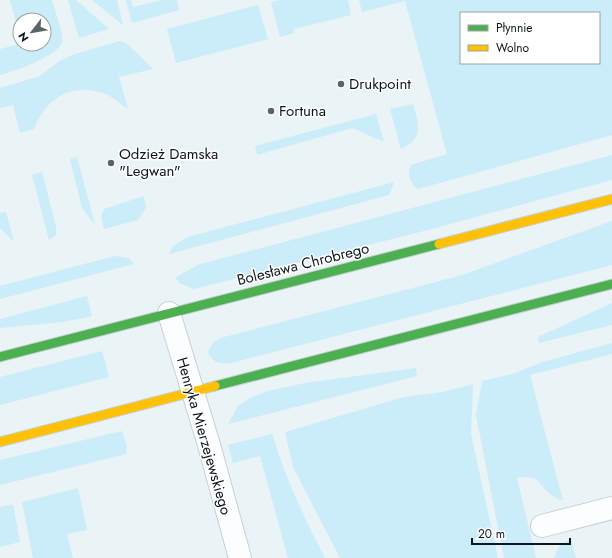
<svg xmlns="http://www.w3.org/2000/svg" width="612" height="558" font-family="Jost,sans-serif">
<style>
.green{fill:#cbecf9;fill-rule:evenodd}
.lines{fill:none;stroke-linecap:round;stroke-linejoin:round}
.street-casing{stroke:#c7d0d3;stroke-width:24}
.fast-casing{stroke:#c7d0d3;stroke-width:11}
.slow-casing{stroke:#c7d0d3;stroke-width:11}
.street{stroke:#fcfdfe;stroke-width:22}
.fast{stroke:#4caf50;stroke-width:9}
.slow{stroke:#ffc107;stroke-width:9}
.poi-dot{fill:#5a6468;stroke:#fff;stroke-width:1.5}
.labels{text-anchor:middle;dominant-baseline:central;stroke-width:3;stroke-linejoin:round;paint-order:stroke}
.poi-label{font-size:15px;fill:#0d171b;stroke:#fff;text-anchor:start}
.street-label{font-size:15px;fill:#0d171b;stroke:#fff}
</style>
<rect width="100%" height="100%" fill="#eaf3f6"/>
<!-- green -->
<g class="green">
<path d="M10 0H52C54 8 64 35 62 42 58 56 13 72 0 75V49L20 44H44V20H20V37Z"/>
<polygon points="68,0 76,0 109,29 79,38"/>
<polygon points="92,0 117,0 123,25"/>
<polygon points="126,0 131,0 133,7 162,0 177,0 179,10 132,23"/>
<polygon points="279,0 348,0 351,15 294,29 294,33 280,37 271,2"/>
<path d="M359 0H612V135L418 189C409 182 407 175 411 165L447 154 405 1 362 12ZM461 13H599V63H461Z"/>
<polygon points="258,5 268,39 176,63 167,29"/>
<path d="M120 41 126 43 153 69 119 77 128 109C119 104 113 96 102 93 71 82 45 99 34 129L20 133 13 105 0 108V88L40 76 61 60 75 54Z"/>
<path d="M413 104C419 125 424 138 401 149L390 109Z"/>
<polygon points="376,114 384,142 352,128 257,155 255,146"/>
<polygon points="612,155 612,180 420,232 194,289 179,283 175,278 197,265"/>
<polygon points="77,157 95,225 82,208 70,159"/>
<polygon points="42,172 56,227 56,235 49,240 32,175"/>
<polygon points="394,182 389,195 169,254 173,246 188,237"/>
<polygon points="144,196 146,208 138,220 104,229 101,216 104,209"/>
<polygon points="6,212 14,242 0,228 0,213"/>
<path d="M612 221V265L231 363C219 364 214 364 208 352L213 343 220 338 459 276Z"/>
<polygon points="115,256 128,258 134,264 0,299 0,286"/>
<polygon points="87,296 92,316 63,322 0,328 0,319"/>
<polygon points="612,303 612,325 539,343 538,337"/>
<path d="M612 343V354L530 375 563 501C559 499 553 497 549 493 536 481 539 475 517 478L536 558H504L476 415 482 381 512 374 543 362Z"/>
<polygon points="102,351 109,377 0,405 0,377"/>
<polygon points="416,368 417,376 228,424 238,406 250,398 272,390 305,383"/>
<polygon points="473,384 471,434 498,558 340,558 293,467 285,432 404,397 443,392"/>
<polygon points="122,431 127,447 126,454 0,485 0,460"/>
<path d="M272 434C286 479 303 516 325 558H288L260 456 233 463 228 445Z"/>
<polygon points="78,488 87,530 67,534 73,558 33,558 22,502"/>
<polygon points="13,504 20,542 0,547 0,507"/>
<path d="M571 539 576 558H554C557 547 561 544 571 539Z"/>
</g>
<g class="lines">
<defs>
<g id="street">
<polyline points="169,313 209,445 240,558"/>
<polyline points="542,526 612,508"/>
</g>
<g id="fast">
<polyline points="0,357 439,244"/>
<polyline points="215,386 612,284"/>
</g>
<g id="slow">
<polyline points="439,244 612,199"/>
<polyline points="0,442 215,386"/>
</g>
</defs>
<!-- street casing -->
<use href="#street" class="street-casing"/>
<!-- fast casing -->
<use href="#fast" class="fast-casing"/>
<!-- slow casing -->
<use href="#slow" class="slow-casing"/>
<!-- street -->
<use href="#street" class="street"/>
<!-- fast -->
<use href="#fast" class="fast"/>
<!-- slow -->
<use href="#slow" class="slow"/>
</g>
<!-- markers -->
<g class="poi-dot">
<circle cx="341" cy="84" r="4"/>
<circle cx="271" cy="111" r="4"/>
<circle cx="111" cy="163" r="4"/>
</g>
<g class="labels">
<!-- poi labels -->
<g class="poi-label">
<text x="349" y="84">Drukpoint</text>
<text x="279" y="111">Fortuna</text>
<text x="119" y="154">Odzież Damska<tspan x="119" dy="17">"Legwan"</tspan></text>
</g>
<!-- street labels -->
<g class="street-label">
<text transform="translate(303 264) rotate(-14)">Bolesława Chrobrego</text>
<text transform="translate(204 436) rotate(74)">Henryka Mierzejewskiego</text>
</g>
</g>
<!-- legend -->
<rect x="460" y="12" width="140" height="52" fill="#ffffff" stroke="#9ea2a4"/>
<rect x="468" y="25" width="20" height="6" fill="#4caf50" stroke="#9ea2a4"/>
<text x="496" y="32" font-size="12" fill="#0d171b">Płynnie</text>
<rect x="468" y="45" width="20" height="6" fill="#ffc107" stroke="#9ea2a4"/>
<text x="496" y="52" font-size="12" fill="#0d171b">Wolno</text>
<!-- north arrow -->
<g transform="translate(32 32) rotate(239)"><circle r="19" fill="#ffffff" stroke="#9ea2a4"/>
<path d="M0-3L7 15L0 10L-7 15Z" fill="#5a6468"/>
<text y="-6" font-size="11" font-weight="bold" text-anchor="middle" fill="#0d171b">N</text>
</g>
<!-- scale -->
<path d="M472 538v6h98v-6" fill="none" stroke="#0d171b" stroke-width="2"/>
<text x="478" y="538" font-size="12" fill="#0d171b" stroke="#ffffff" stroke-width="3" paint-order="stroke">20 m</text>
</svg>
